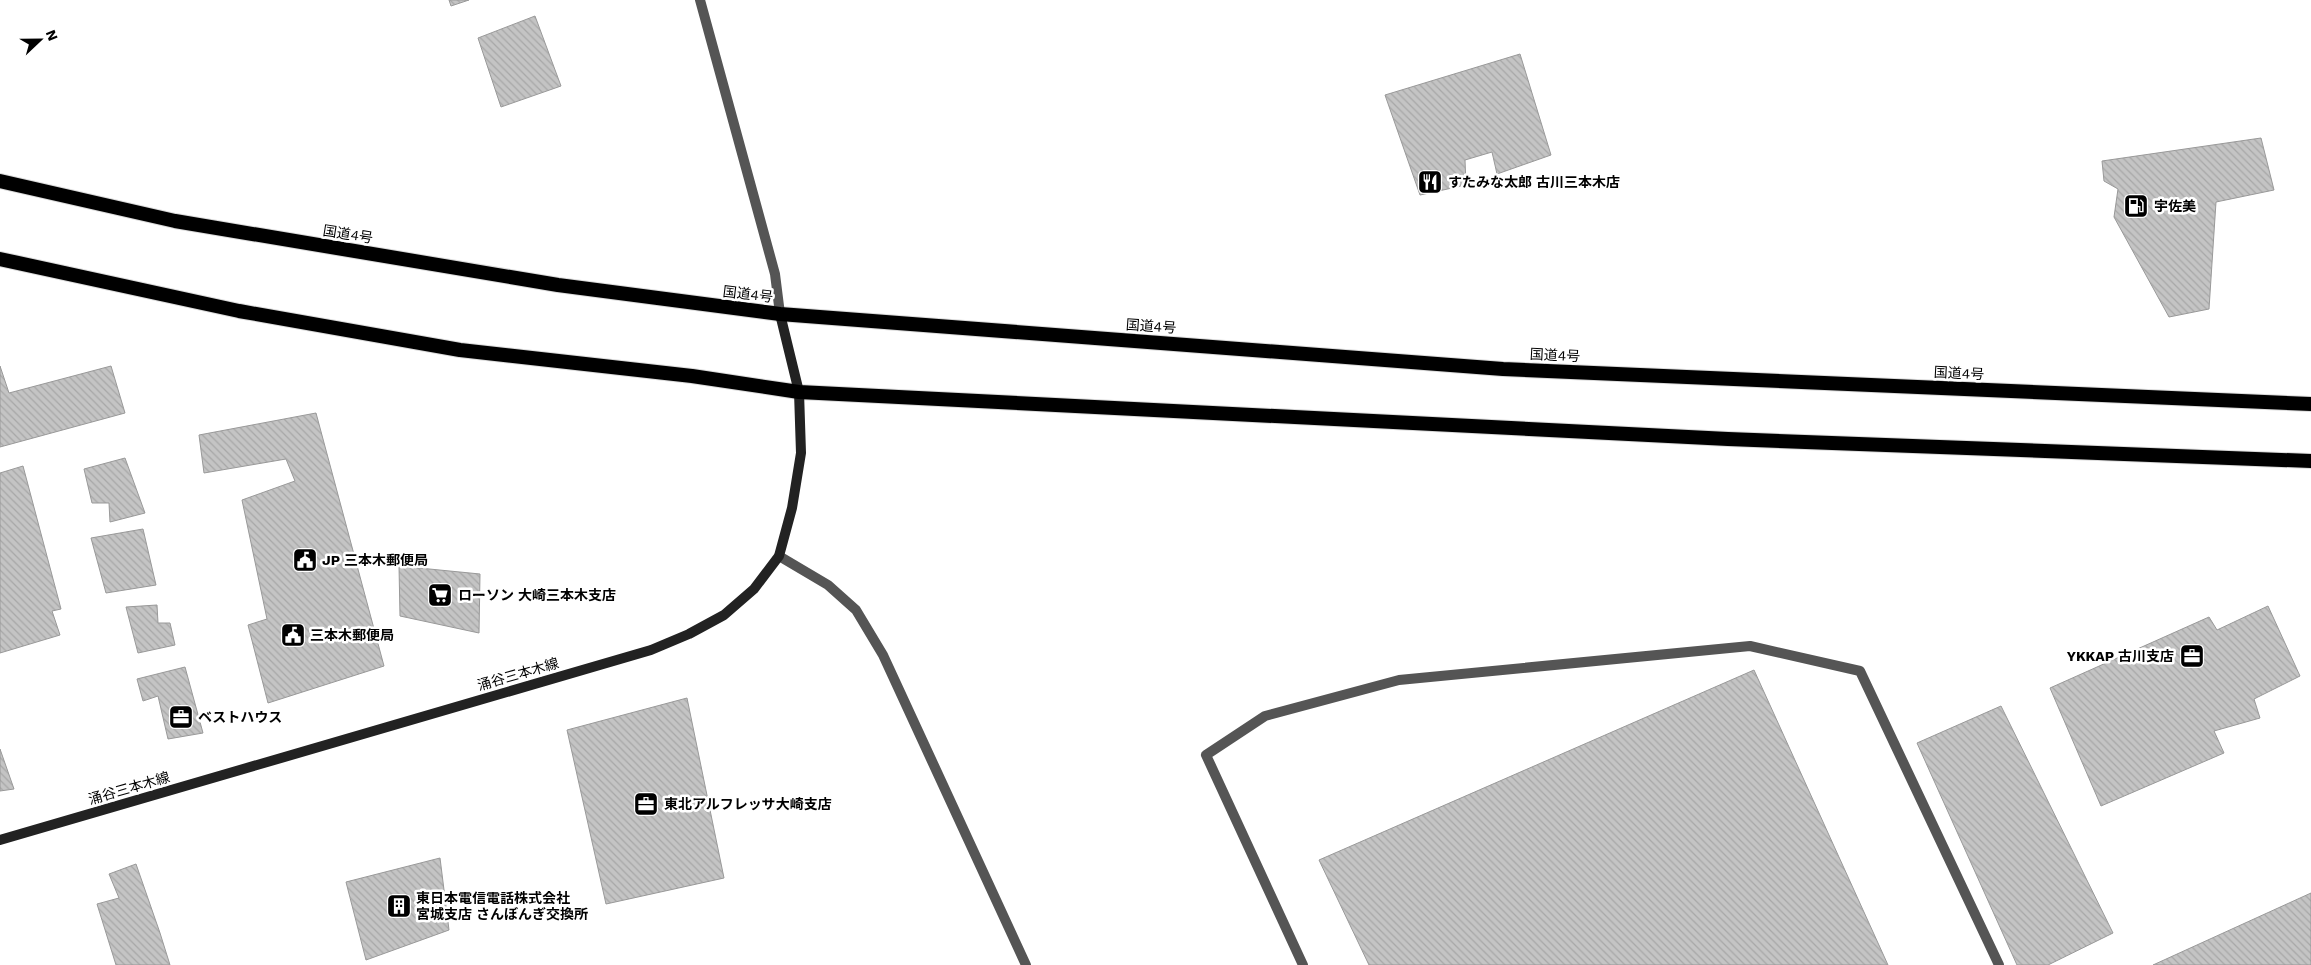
<svg xmlns="http://www.w3.org/2000/svg" width="2311" height="965" font-family="'Work Sans','Noto Sans JP',sans-serif">
<style>
.building{fill:url(#building-back-hatch);stroke:#999}
.lines{fill:none;stroke-linecap:round;stroke-linejoin:round}
.trunk-casing{stroke:#dbdbdb;stroke-width:16}
.service{stroke:#555;stroke-width:10}
.tertiary{stroke:#555;stroke-width:10}
.secondary{stroke:#222;stroke-width:10}
.trunk{stroke:#000;stroke-width:14}
.labels{text-anchor:middle;dominant-baseline:central;stroke-width:5;stroke-linejoin:round;paint-order:stroke}
.poi-label{font-size:14px;font-weight:bold;fill:#000;stroke:#fff;text-anchor:start}
.street-label{font-size:14px;fill:#000;stroke:#fff}
</style>
<defs>
<pattern id="building-back-hatch" width="6" height="6" patternUnits="userSpaceOnUse" patternTransform="scale(1.25)"><rect width="6" height="6" fill="#c4c4c4"/><path d="M-1 5l2 2M0 0l6 6M5-1l2 2" fill="none" stroke="#a7a7a7"/></pattern>
</defs>
<rect width="100%" height="100%" fill="#fff"/>
<!-- building -->
<g class="building">
<polygon points="449,0 469,0 451,6"/>
<polygon points="535,16 561,86 501,107 478,38"/>
<polygon points="1520,54 1551,155 1497,174 1492,152 1465,160 1466,185 1420,195 1385,95"/>
<polygon points="2261,138 2274,190 2216,202 2209,309 2169,317 2114,217 2118,189 2104,181 2102,161"/>
<polygon points="0,366 9,393 111,366 125,413 0,447"/>
<polygon points="316,413 384,666 268,703 248,625 267,619 242,500 295,481 286,459 204,473 199,435"/>
<polygon points="125,458 145,513 110,522 109,503 92,503 84,469"/>
<polygon points="23,466 61,609 52,611 60,635 0,653 0,473"/>
<polygon points="143,529 156,585 106,593 91,538"/>
<polygon points="399,566 480,574 479,633 400,616"/>
<polygon points="157,605 158,623 170,623 175,645 138,653 126,607"/>
<polygon points="2268,606 2300,676 2254,699 2260,718 2214,731 2224,753 2101,806 2050,688 2209,617 2217,630"/>
<polygon points="185,667 203,733 168,739 158,696 143,701 137,679"/>
<polygon points="1754,670 1888,965 1369,965 1319,860"/>
<polygon points="687,698 724,878 606,904 567,730"/>
<polygon points="2001,706 2113,933 2048,965 2017,965 1917,743"/>
<polygon points="0,749 14,789 0,791"/>
<polygon points="440,858 449,930 366,960 346,882"/>
<polygon points="136,864 160,933 170,965 116,965 97,904 119,898 109,874"/>
<polygon points="2311,893 2311,965 2153,965"/>
</g>
<g class="lines">
<defs>
<g id="trunk">
<polyline points="0,181 175,221 558,285 780,314 1503,369 2311,404"/>
<polyline points="0,259 239,311 460,350 692,376 799,392 1728,439 2311,461"/>
</g>
</defs>
<!-- trunk casing -->
<use href="#trunk" class="trunk-casing"/>
<!-- service -->
<polyline class="service" points="1303,965 1206,755 1265,716 1399,680 1750,646 1860,671 1999,965"/>
<!-- tertiary -->
<g class="tertiary">
<polyline points="700,0 775,274 780,314"/>
<polyline points="779,556 828,585 856,610 883,655 1026,965"/>
</g>
<!-- secondary -->
<polyline class="secondary" points="0,840 651,650 689,634 724,615 754,589 779,556 792,508 801,453 799,392 780,314"/>
<!-- trunk -->
<use href="#trunk" class="trunk"/>
</g>
<!-- icons -->
<defs>
<symbol id="restaurant-square" viewBox="-11 -11 22 22"><rect x="-9" y="-9" width="18" height="18" rx="4" fill="#000" stroke="#fff"/><path d="M-5-6h1v4h1v-4h1v4h1v-4h1v5L-1.5 .5V6h-2V.5L-5-1ZM5-6V6H3V1.5H1.5Q1.5-4 5-6Z" fill="#fff"/></symbol>
<symbol id="fuel-square" viewBox="-11 -11 22 22"><rect x="-9" y="-9" width="18" height="18" rx="4" fill="#000" stroke="#fff"/><path d="M-5.5-6h7V0h2V4h1.3V-2.5L3-4.5l.8-.8L6-3V5H2.5V1h-1V6h-7ZM-4.2-4.7v3.2H.2V-4.7Z" fill="#fff"/></symbol>
<symbol id="civic-square" viewBox="-11 -11 22 22"><rect x="-9" y="-9" width="18" height="18" rx="4" fill="#000" stroke="#fff"/><path d="M-.6-6.5H3V-4.5H.6V-3L4-1V1h2V6H-6V1h2V-1L-.6-3ZM-1.2 2.5V6h2.4V2.5Z" fill="#fff"/></symbol>
<symbol id="supermarket-square" viewBox="-11 -11 22 22"><rect x="-9" y="-9" width="18" height="18" rx="4" fill="#000" stroke="#fff"/><path d="M-6-5.5h2.5l.6 2H6L4.5 2H-2.5L-4.4-4H-6ZM-1.5 3.2a1.3 1.3 0 1 0 .1 0ZM3 3.2a1.3 1.3 0 1 0 .1 0Z" fill="#fff"/></symbol>
<symbol id="office-square" viewBox="-11 -11 22 22"><rect x="-9" y="-9" width="18" height="18" rx="4" fill="#000" stroke="#fff"/><path d="M-6-3h4V-5.5h4V-3h4V5H-6ZM-1-4.5V-3h2v-1.5ZM-6 0V1H6V0Z" fill="#fff"/></symbol>
<symbol id="building-square" viewBox="-11 -11 22 22"><rect x="-9" y="-9" width="18" height="18" rx="4" fill="#000" stroke="#fff"/><path d="M-4-6H4V6H1V3H-1V6H-4ZM-2.5-4.3h1.7v1.8h-1.7ZM.8-4.3h1.7v1.8H.8ZM-2.5-1h1.7V.8h-1.7ZM.8-1h1.7V.8H.8Z" fill="#fff"/></symbol>
</defs>
<g fill-rule="evenodd">
<use href="#restaurant-square" x="1416" y="168" width="28" height="28"/>
<use href="#fuel-square" x="2122" y="192" width="28" height="28"/>
<use href="#civic-square" x="291" y="546" width="28" height="28"/>
<use href="#supermarket-square" x="426" y="581" width="28" height="28"/>
<use href="#civic-square" x="279" y="621" width="28" height="28"/>
<use href="#office-square" x="2178" y="642" width="28" height="28"/>
<use href="#office-square" x="167" y="703" width="28" height="28"/>
<use href="#office-square" x="632" y="790" width="28" height="28"/>
<use href="#building-square" x="385" y="892" width="28" height="28"/>
</g>
<g class="labels">
<!-- poi labels -->
<g class="poi-label">
<text x="1448" y="182">すたみな太郎 古川三本木店</text>
<text x="2154" y="206">宇佐美</text>
<text x="322" y="560">JP 三本木郵便局</text>
<text x="458" y="595">ローソン 大崎三本木支店</text>
<text x="310" y="635">三本木郵便局</text>
<text x="2174" y="656" text-anchor="end">YKKAP 古川支店</text>
<text x="198" y="717">ベストハウス</text>
<text x="664" y="804">東北アルフレッサ大崎支店</text>
<text x="416" y="898">東日本電信電話株式会社<tspan x="416" dy="16">宮城支店 さんぼんぎ交換所</tspan></text>
</g>
<!-- street labels -->
<g class="street-label">
<text transform="translate(348 234) rotate(9)">国道4号</text>
<text transform="translate(748 294) rotate(7)">国道4号</text>
<text transform="translate(1151 326) rotate(4)">国道4号</text>
<text transform="translate(1555 355) rotate(3)">国道4号</text>
<text transform="translate(1959 373) rotate(3)">国道4号</text>
<text transform="translate(518 674) rotate(-16)">涌谷三本木線</text>
<text transform="translate(129 788) rotate(-16)">涌谷三本木線</text>
</g>
</g>
<!-- north arrow -->
<g transform="translate(40 40) rotate(68)" stroke="#ffffff" stroke-width="4" paint-order="stroke">
<path d="M0-4L9 19L0 12L-9 19Z" fill="#000000"/>
<text y="-8" font-size="14" font-weight="bold" text-anchor="middle" fill="#000000">N</text>
</g>
</svg>
